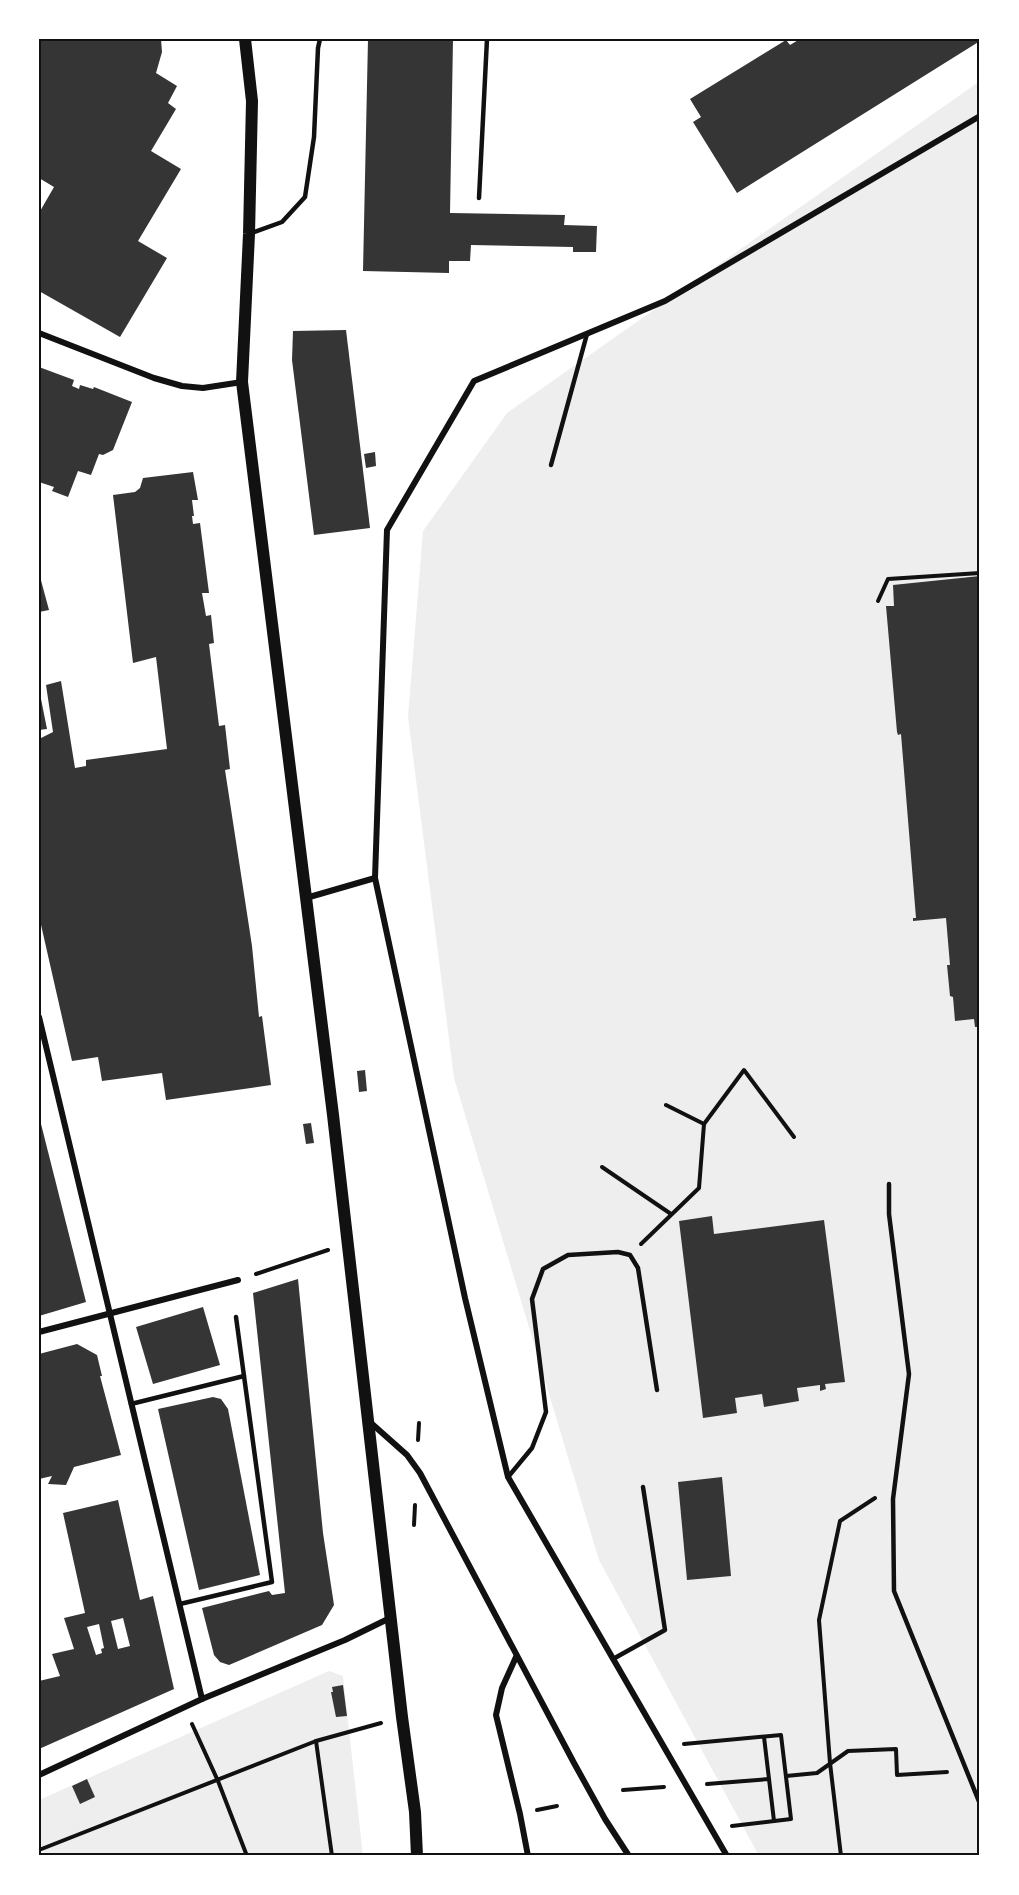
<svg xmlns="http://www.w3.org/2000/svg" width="1019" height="1895" font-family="'Titillium Web',sans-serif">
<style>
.green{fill:#eee}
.building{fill:#353535;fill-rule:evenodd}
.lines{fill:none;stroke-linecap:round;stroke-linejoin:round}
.path{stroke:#111;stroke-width:4}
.service{stroke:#111;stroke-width:4.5}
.minor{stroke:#111;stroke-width:6}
.secondary{stroke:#111;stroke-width:12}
.neatline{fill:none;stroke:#111;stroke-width:2}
</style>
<rect width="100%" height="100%" fill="#fff"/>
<!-- green -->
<g class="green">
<polygon points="980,81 980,1856 759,1856 599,1560 454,1078 408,717 423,531 507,413"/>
<polygon points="329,1671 343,1676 363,1856 45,1856 39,1840 39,1800"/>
</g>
<!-- building -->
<g class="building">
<polygon points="39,39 161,39 162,52 156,73 177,86 168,103 176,109 151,151 181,169 138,241 167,258 120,337 39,291 39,213 54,187 39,178"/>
<polygon points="368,39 453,39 450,213 565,215 564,225 597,226 596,252 573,252 573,247 471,245 470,261 449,261 449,273 363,271"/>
<polygon points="800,39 980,39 980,41 737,193 693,122 701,117 690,99 786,40 790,45"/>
<polygon points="346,330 370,528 314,535 292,360 293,331"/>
<polygon points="39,367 74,380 72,386 79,389 80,385 93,389 94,387 132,402 113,450 103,455 99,454 91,475 78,471 68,497 52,491 54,487 39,482"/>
<polygon points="375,452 376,466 366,468 364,454"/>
<polygon points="193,472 198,500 192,500 194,516 192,516 193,524 200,523 209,593 202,593 206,616 211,615 214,643 209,644 219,726 225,725 230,769 225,770 252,946 259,1017 262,1016 271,1085 166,1100 162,1073 102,1081 98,1057 72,1061 39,916 39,739 53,732 46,685 61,681 75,768 86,766 86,760 167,749 156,657 133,663 113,495 135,492 140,488 143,478"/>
<polygon points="39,573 49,610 39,612"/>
<polygon points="980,576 980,1027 975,1027 974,1019 955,1021 953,997 950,996 947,965 950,965 946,918 913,921 913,918 916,918 901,734 898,735 897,732 886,606 894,606 893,585"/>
<polygon points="39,689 47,729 39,730"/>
<polygon points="365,1070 367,1091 359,1092 357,1071"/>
<polygon points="39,1116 86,1302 39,1316"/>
<polygon points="311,1123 314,1143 306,1144 303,1124"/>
<polygon points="712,1216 714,1234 824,1220 845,1382 825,1384 826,1389 820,1391 820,1385 797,1388 799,1401 764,1407 762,1394 735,1398 737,1413 703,1418 679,1221"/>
<polygon points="298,1279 323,1533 334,1605 322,1625 229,1665 220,1662 214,1655 202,1608 269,1591 272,1595 285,1593 253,1293"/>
<polygon points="203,1307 220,1365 153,1384 136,1327"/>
<polygon points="77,1344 97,1355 102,1376 100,1376 121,1455 74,1467 66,1485 48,1484 52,1476 39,1479 39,1354"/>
<polygon points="213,1397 221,1399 228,1409 260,1575 199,1590 158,1409"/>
<polygon points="722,1477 731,1576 687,1580 678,1482"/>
<path d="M118 1500 140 1600 153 1596 174 1689 39 1749V1681L60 1676 52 1654 74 1649 64 1618 85 1613 63 1513ZM123 1618 130 1646 118 1649 111 1621ZM99 1624 104 1648 101 1649 102 1653 96 1655 87 1627Z"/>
<polygon points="343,1685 347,1716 336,1717 331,1692 333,1692 332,1687"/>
<polygon points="87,1779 95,1797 80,1804 72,1786"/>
</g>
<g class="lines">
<!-- path -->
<g class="path">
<polyline points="878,601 888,579 980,573"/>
<polyline points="666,1105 704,1124 744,1070 794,1137"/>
<polyline points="602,1167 671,1214"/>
<polyline points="641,1244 699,1188 704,1124"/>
<polyline points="256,1274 328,1250"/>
<polyline points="418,1440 419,1423"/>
<polyline points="414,1525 415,1505"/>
<polyline points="192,1724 218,1781 247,1856"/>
<polyline points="764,1737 769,1779"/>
<polyline points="316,1741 332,1856"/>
<polyline points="684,1744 781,1735 791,1819 732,1826"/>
<polyline points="786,1776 817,1773 848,1751 896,1749 897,1775 947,1772"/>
<polyline points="707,1784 769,1779 774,1821"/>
<polyline points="623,1790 664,1787"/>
<polyline points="537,1810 557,1806"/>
<polyline points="39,1850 316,1741 381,1723"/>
<polyline points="841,1856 830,1763 819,1620 840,1521 875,1498"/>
</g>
<!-- service -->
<g class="service">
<polyline points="479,198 487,39"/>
<polyline points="249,234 282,222 305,197 314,137 318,48 320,39"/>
<polyline points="551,465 587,334"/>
<polyline points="889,1184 889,1214 909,1374 893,1499 894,1591 980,1804"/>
<polyline points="236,1317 244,1376"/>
<polyline points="131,1404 244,1376 272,1582 180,1604"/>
<polyline points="508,1477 532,1448 546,1412 532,1299 543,1269 568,1255 618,1252 630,1255 638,1268 657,1390"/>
<polyline points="613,1659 665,1630 643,1487"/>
</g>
<!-- minor -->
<g class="minor">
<polyline points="39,333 154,378 182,386 203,388 242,382"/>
<polyline points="306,898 375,878"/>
<polyline points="39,1017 202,1699"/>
<polyline points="39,1332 238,1280"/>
<polyline points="371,1423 407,1455 420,1473 574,1763 605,1819 629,1856"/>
<polyline points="516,1657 502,1688 496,1715 520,1814 528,1856"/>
<polyline points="39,1775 202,1699 345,1640 390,1618"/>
<polyline points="727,1856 508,1477 465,1298 375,878 387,530 474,381 665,301 980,116"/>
</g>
<!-- secondary -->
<polyline class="secondary" points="245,39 252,101 249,234 242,382 333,1115 402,1717 415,1812 417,1856"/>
</g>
<!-- border -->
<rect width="1019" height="1895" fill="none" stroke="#ffffff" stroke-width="81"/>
<rect x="40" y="40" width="938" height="1814" class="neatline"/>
</svg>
